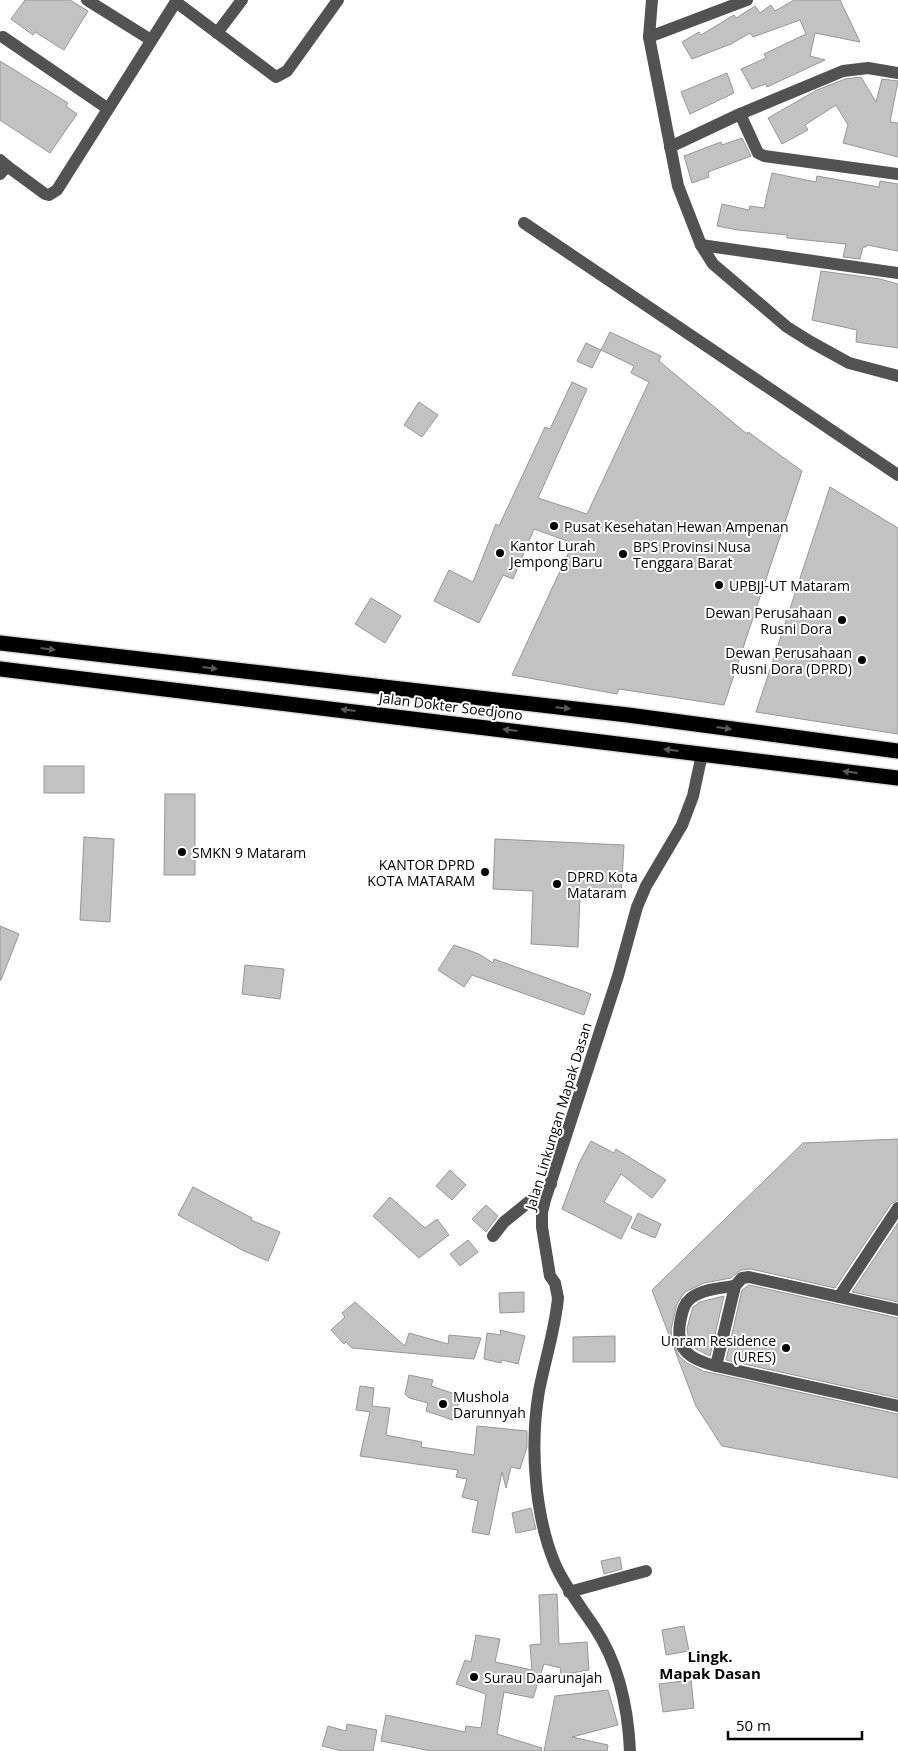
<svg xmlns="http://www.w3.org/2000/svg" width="898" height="1751" font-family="'Open Sans',sans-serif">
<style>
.building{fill:#c2c2c2;stroke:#969696}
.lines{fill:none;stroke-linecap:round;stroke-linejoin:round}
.highway-casing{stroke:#dbdbdb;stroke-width:18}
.minor{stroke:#525252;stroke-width:12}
.highway{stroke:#000;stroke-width:15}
.oneway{fill:#595959}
.poi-dot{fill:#000;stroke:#fff;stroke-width:2}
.labels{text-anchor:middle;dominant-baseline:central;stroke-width:4;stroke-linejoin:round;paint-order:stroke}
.poi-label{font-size:14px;fill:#000;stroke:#fff;text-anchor:start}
.street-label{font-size:14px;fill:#000;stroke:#fff}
.neighbourhood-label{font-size:15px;font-weight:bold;fill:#000;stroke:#fff}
</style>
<rect width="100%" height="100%" fill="#fff"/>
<!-- building -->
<g class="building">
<polygon points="25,0 70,0 88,11 64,50 35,32 33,35 11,19"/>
<polygon points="794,0 840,0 860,42 815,33 810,56 825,60 767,87 766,84 752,89 741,69 766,58 764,54 806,34 800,20 753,37 750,33 731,44 692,59 682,42 699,32 701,35 734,15 736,18 755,6 760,13 771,5 775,11"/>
<polygon points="0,61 68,103 66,106 77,114 50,153 0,120"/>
<polygon points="727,73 734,93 690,114 681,92"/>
<polygon points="861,77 876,102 882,79 898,81 890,122 898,123 898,157 843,143 848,125 836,105 805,125 808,130 782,144 768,118 817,90 845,79"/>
<polygon points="742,138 751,156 708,172 709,177 692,183 684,156 721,142 722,145"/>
<polygon points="772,173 816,182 817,176 879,187 880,181 898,184 898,251 867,245 866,247 863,247 860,259 843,257 846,244 787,238 787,235 738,230 717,226 722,204 749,210 750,206 764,208"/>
<polygon points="821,271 880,279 898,284 898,348 856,342 857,330 812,320"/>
<polygon points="610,332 661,356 659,361 747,434 748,432 802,471 724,705 619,689 617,694 512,675 573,543 534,529 513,579 503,575 479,623 434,601 449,570 473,582 496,524 499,526 545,427 550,429 572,382 587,389 538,498 587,514 649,382 631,373 634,366 601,350"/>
<polygon points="586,343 601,350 592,368 577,361"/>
<polygon points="419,402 438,415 422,437 404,425"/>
<polygon points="830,487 898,528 898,734 756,712"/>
<polygon points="371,598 401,616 385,643 355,624"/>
<rect x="44" y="766" width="40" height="27"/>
<polygon points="165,794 195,794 195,875 164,875"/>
<polygon points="84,837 114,839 110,922 80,920"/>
<polygon points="495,839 624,845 621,897 580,895 578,947 531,944 533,891 493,889"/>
<polygon points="0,926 19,934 1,980 0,980"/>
<polygon points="454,945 479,954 493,963 494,959 591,994 584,1015 472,975 464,987 438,970"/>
<polygon points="245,965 284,969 280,999 242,994"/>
<polygon points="898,1139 898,1200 891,1204 835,1288 751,1269 741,1270 731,1278 704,1283 685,1292 677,1304 671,1329 672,1340 679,1356 687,1363 703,1371 898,1414 898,1478 722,1446 696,1406 652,1290 803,1143"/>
<polygon points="591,1141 614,1153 616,1149 666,1180 652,1198 621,1174 604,1202 632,1217 621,1239 562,1209 579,1163"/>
<polygon points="450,1170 466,1185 452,1200 436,1186"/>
<polygon points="193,1187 252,1218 251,1220 280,1232 268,1261 244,1251 178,1215"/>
<polygon points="390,1197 425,1228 437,1219 449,1235 419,1258 373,1216"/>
<polygon points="486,1205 498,1216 486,1232 472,1219"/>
<polygon points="638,1213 661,1224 655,1238 631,1228"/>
<polygon points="898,1223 898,1302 852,1292"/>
<polygon points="468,1240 478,1252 460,1266 450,1254"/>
<polygon points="749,1285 898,1318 898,1398 726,1360 742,1290"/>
<polygon points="524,1292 524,1312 500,1313 499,1293"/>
<polygon points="724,1296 710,1356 696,1349 689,1342 687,1329 690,1317 693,1307 700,1302"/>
<polygon points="355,1302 405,1346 409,1333 448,1344 449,1335 481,1338 474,1359 352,1348 346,1342 344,1344 331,1330 345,1317 342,1313"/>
<polygon points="500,1330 525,1336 518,1364 502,1360 501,1363 484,1359 487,1333 501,1335"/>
<polygon points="615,1336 615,1362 573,1362 573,1337"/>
<polygon points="409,1375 433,1380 431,1386 461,1396 453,1420 426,1411 428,1403 409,1398 405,1394"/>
<polygon points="360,1386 374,1388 372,1406 390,1408 386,1435 422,1442 421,1447 474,1455 477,1426 527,1431 527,1447 520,1469 511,1467 506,1488 502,1472 489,1535 472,1532 478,1501 462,1497 467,1479 456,1477 458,1470 360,1456 370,1412 356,1410"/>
<polygon points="531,1508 536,1529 516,1533 512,1513"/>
<polygon points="620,1557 622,1569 604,1574 601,1561"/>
<polygon points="557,1594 559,1644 587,1642 589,1670 560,1675 561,1668 544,1664 533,1698 504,1692 497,1734 542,1748 541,1751 431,1751 381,1741 386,1715 465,1732 466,1726 481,1728 486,1694 456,1684 465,1660 471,1662 476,1635 500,1639 495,1662 532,1670 530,1645 541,1644 539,1595"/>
<polygon points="684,1626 689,1651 666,1655 662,1630"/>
<polygon points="691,1680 694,1708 663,1712 659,1684"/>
<polygon points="608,1690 618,1725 572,1737 608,1745 607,1751 544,1751 555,1696"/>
<polygon points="347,1724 377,1730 373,1751 342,1751 322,1746 328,1726 346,1731"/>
</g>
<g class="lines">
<defs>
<g id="highway">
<polyline points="0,643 628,715 898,751"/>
<polyline points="0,669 898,778"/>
</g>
</defs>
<!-- highway casing -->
<use href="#highway" class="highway-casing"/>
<!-- minor -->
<g class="minor">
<polyline points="87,0 151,40"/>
<polyline points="747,0 649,37 678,186 701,245 713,264 787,327 811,342 849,363 898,376"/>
<polyline points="176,2 276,77 287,71 338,0"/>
<polyline points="217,33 242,0"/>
<polyline points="3,37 107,108"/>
<polyline points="649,37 652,0"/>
<polyline points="740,114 758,153 764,156 898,174"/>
<polyline points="670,147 740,114 843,71 868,68 898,73"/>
<polyline points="0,160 7,166 0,174"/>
<polyline points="7,166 45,194 49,195 57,190 177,0"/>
<polyline points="524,223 898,475"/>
<polyline points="701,245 898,273"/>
<polyline points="493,1236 504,1222 551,1184"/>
<polyline points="839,1297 898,1208"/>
<polyline points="898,1310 749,1277 742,1278 735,1286 716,1366 898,1406"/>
<path d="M716 1366C688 1359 674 1349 681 1318 683 1309 684 1304 691 1298 703 1289 721 1288 735 1286"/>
<polyline points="569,1592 646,1571"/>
<path d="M630 1751C628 1708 619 1664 595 1628 581 1607 565 1587 555 1564 534 1514 530 1443 539 1391 545 1360 555 1330 558 1298L555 1283 550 1276 542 1227V1212L545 1200 618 976 637 907 646 886 682 825 693 796 702 754"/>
</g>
<!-- highway -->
<use href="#highway" class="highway"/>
</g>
<!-- one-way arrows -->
<defs><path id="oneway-solid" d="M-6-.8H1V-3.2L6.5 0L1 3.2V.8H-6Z" transform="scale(1.25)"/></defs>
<g class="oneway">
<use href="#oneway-solid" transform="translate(48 649) rotate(7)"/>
<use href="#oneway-solid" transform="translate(210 668) rotate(7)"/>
<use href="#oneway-solid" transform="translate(563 708) rotate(6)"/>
<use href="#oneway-solid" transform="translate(348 710) rotate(-173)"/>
<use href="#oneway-solid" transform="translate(724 728) rotate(8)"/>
<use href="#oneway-solid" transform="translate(510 730) rotate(-173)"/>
<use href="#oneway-solid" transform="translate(671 750) rotate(-173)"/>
<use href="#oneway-solid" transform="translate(850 772) rotate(-173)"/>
</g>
<!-- markers -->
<g class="poi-dot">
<circle cx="554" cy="526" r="5"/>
<circle cx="500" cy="553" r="5"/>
<circle cx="623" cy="554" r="5"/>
<circle cx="719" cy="585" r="5"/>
<circle cx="842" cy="620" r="5"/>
<circle cx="862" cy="660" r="5"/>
<circle cx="182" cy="852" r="5"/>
<circle cx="485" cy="872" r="5"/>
<circle cx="557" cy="884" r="5"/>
<circle cx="786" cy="1348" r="5"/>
<circle cx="443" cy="1404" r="5"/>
<circle cx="474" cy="1677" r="5"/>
</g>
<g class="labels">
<!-- poi labels -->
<g class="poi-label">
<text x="564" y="526">Pusat Kesehatan Hewan Ampenan</text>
<text x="510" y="545">Kantor Lurah<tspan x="510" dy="16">Jempong Baru</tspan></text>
<text x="633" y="546">BPS Provinsi Nusa<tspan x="633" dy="16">Tenggara Barat</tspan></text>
<text x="729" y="585">UPBJJ-UT Mataram</text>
<text x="832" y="612" text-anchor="end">Dewan Perusahaan<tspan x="832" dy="16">Rusni Dora</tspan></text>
<text x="852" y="652" text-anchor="end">Dewan Perusahaan<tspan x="852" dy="16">Rusni Dora (DPRD)</tspan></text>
<text x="192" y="852">SMKN 9 Mataram</text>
<text x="475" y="864" text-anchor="end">KANTOR DPRD<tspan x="475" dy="16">KOTA MATARAM</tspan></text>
<text x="567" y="876">DPRD Kota<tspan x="567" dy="16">Mataram</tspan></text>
<text x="776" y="1340" text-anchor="end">Unram Residence<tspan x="776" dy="16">(URES)</tspan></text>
<text x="453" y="1396">Mushola<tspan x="453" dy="16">Darunnyah</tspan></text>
<text x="484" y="1677">Surau Daarunajah</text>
</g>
<!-- street labels -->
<g class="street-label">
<text transform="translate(451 706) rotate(7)">Jalan Dokter Soedjono</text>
<text transform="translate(558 1116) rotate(-73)">Jalan Linkungan Mapak Dasan</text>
</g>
<!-- neighbourhood labels -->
<g class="neighbourhood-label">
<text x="710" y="1656">Lingk.<tspan x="710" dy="17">Mapak Dasan</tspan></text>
</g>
</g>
<!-- scale -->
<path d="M728 1731v8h134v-8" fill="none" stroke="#000000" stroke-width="2.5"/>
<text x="736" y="1731" font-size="15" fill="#000000" stroke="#ffffff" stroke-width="4" paint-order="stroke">50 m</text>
</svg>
